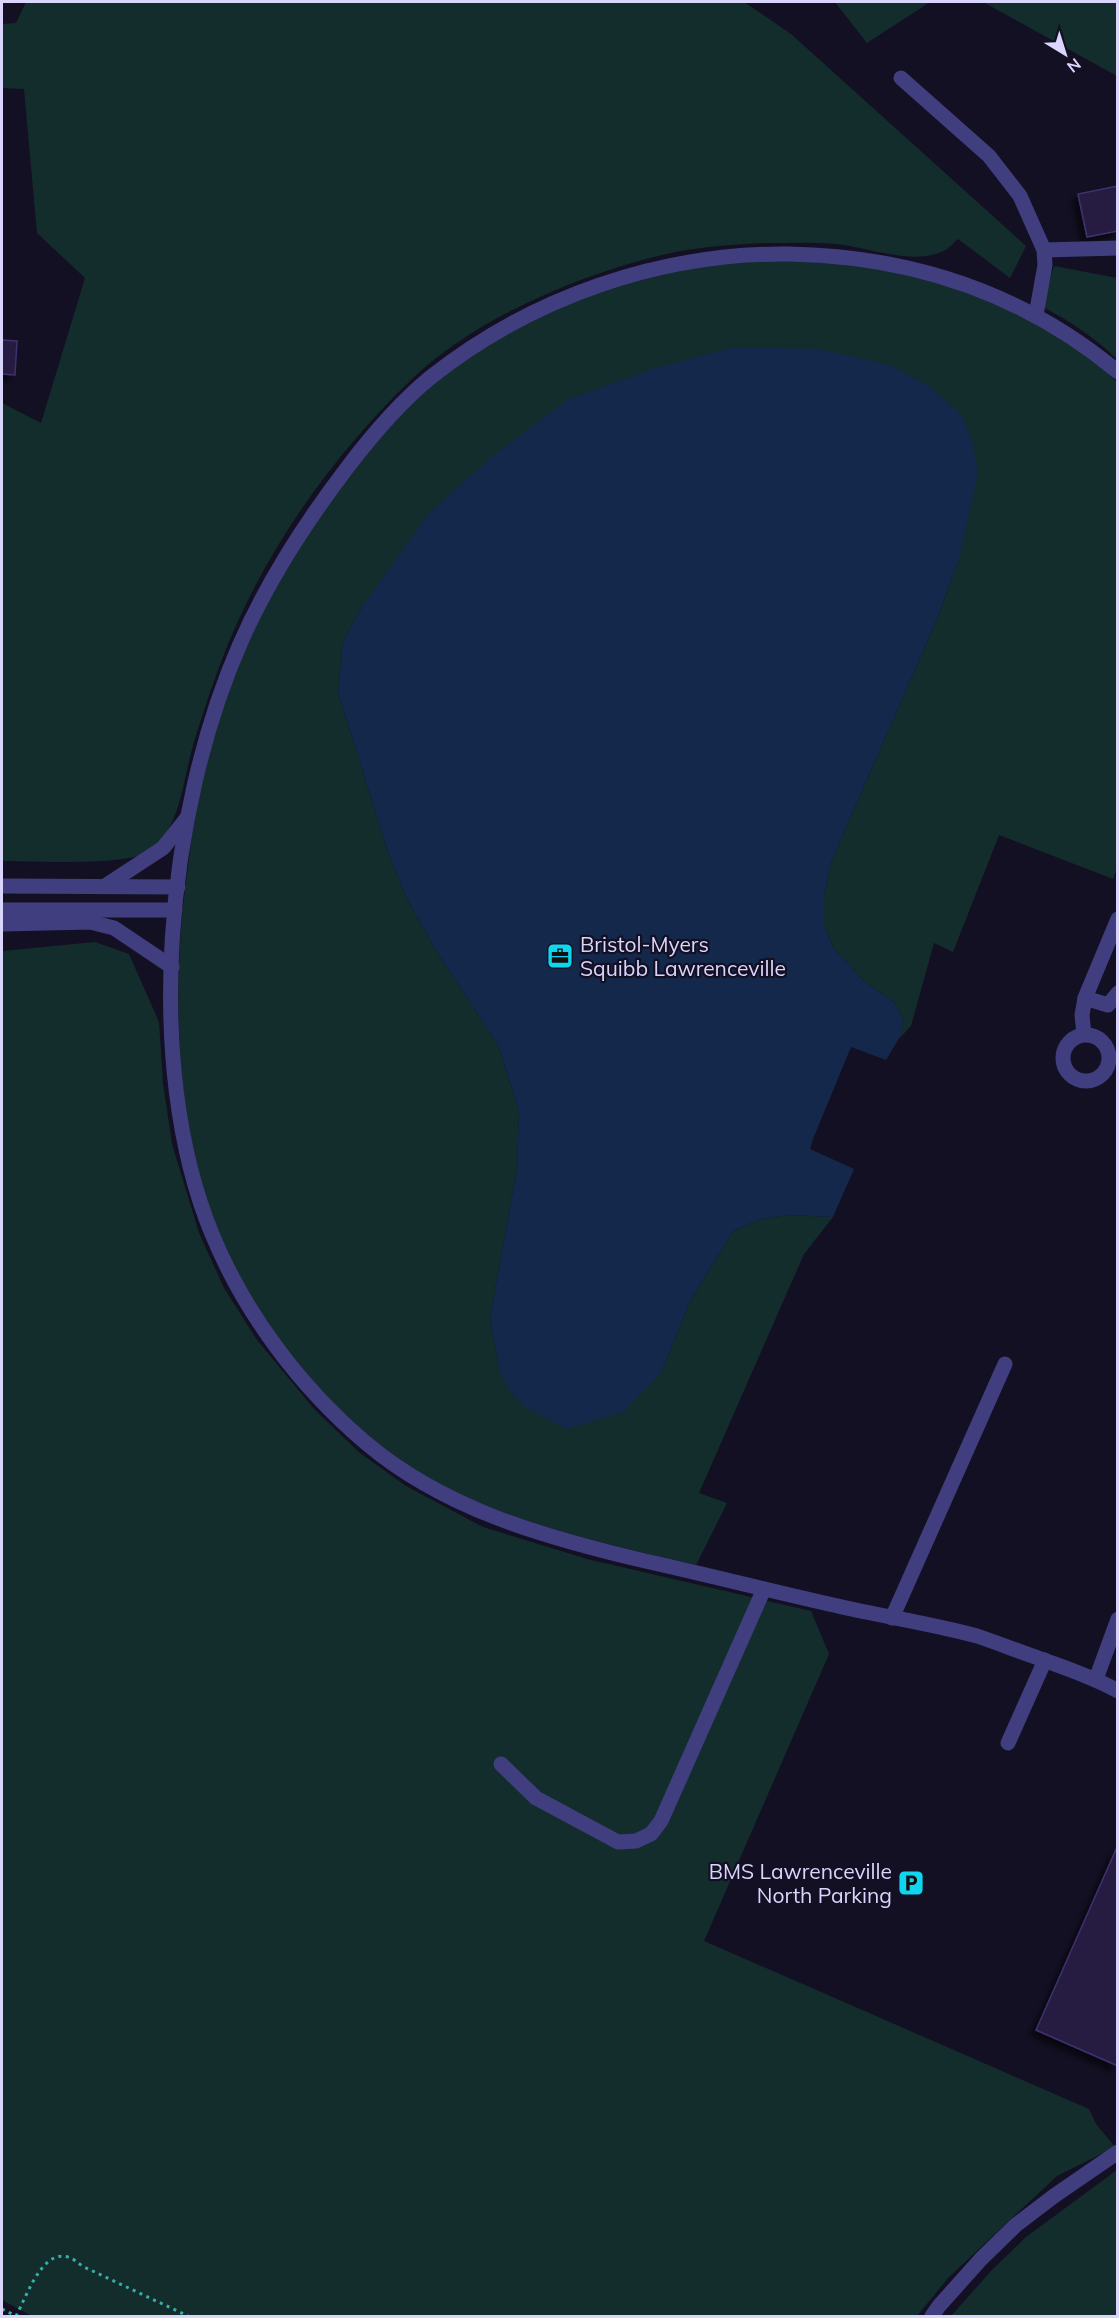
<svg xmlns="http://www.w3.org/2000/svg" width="1119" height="2318" font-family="Mulish,sans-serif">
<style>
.green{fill:#132d2d}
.water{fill:#13284a}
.building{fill:#251d43;stroke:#3e316e;stroke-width:1.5;filter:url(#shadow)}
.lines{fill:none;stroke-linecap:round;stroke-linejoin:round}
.path{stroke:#37afa9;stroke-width:3;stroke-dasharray:3 4.5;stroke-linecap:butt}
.minor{stroke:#413e80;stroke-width:15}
.labels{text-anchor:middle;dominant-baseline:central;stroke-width:4.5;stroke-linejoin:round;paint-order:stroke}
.poi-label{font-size:21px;fill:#dad5fc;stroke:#141024;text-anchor:start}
</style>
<defs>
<filter id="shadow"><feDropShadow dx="-5.5" dy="5.5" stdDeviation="3" flood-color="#0009"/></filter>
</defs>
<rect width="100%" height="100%" fill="#141024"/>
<!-- green -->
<g class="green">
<path d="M26 2H744L791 34 1026 246 1010 278 958 239C954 242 949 249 943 251 914 266 867 247 836 244 812 242 788 243 765 243 738 244 700 247 675 252 588 271 480 315 415 376 337 450 269 544 228 644 215 676 204 709 194 742 183 778 182 821 154 849 135 867 31 861 2 861V403L41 423 85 278 37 233 24 89 2 88V24L16 23Z"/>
<polygon points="835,2 930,2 867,43"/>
<polygon points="983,2 1117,2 1117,76"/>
<path d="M764 261C788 261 814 259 837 262 924 274 1012 301 1083 353 1095 363 1107 371 1118 383L1117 867 1113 879 999 835 953 952 934 943 911 1026 900 1038 903 1019 894 1002 866 983 834 949 824 926V895L831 862 937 619 959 559 364 604 343 641 338 692 387 849 406 897 434 947 499 1047 519 1111 517 1169 490 1318 499 1369 661 1373 690 1301 733 1231 760 1219 788 1215 833 1217 804 1254 699 1493 727 1503 696 1565C583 1538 462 1515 371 1438 309 1386 243 1302 215 1225 173 1107 171 981 189 859 192 837 194 814 199 793 208 746 227 691 246 648 273 587 308 530 349 477 374 445 399 412 431 386 500 329 592 287 679 270 707 264 736 264 764 261Z"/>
<path d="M1054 266 1117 278V359C1095 338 1069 320 1041 306Z"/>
<polygon points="95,942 129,954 159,1022 163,1083 172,1144 199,1233 224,1288 257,1340 315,1410 360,1453 406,1486 483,1527 587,1559 811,1611 829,1654 704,1941 1089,2109 1096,2124 1115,2147 1057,2176 949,2277 917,2316 32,2316 2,2300 2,951"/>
<polygon points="1117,2170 1117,2316 951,2316 992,2270 1026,2237"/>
</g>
<!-- water -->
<polygon class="water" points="735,347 819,349 890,365 929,386 961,414 973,443 978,475 959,559 937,619 831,862 824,895 824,926 834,949 866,983 894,1002 903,1019 901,1035 886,1060 851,1047 813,1139 810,1149 854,1169 833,1217 788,1215 760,1219 733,1231 690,1301 661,1373 623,1412 567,1429 525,1407 509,1390 499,1369 490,1318 517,1169 519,1111 499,1047 434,947 406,897 387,849 338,692 343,641 364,604 429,513 494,455 567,400 655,368"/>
<!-- building -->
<g class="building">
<polygon points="1118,186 1118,231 1087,237 1078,194"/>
<polygon points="2,340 17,341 15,375 2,374"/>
<polygon points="1118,1845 1118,2066 1036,2030"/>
</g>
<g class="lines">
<!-- path -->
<g class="path">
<polyline points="2,2309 16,2316"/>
<path d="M16 2316C29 2292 47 2233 82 2266L188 2316"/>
</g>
<!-- minor -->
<g class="minor">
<polyline points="901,78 989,156 1020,196 1044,250 1045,265 1036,315"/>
<polyline points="1044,250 1118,248"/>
<path d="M1118 372C1023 293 910 256 788 254 660 253 532 297 431 377 399 403 372 435 347 468 305 523 268 580 240 644 167 810 142 1064 212 1234 245 1314 300 1387 366 1443 444 1509 544 1537 641 1560 708 1575 775 1592 842 1607 887 1617 933 1624 977 1636 998 1643 1020 1652 1041 1659 1068 1669 1093 1677 1118 1691"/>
<polyline points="2,886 178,887"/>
<polyline points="105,886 163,848 187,818"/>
<polyline points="2,910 175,910"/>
<polyline points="2,924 90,922 114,928 172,967"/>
<polyline points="1085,998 1108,1005 1118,993"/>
<polyline points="1084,1034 1082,1015 1085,998 1118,919"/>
<circle cx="1086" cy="1058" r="23"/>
<polyline points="892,1618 1005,1364"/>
<polyline points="1096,1679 1118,1619"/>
<polyline points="1008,1743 1045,1660"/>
<polyline points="501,1764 536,1798 618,1842 636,1841 651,1834 661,1821 764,1589"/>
<polyline points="932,2316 939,2306 981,2259 1016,2225 1054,2196 1118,2152"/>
</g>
</g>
<!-- icons -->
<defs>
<symbol id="office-square" viewBox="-11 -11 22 22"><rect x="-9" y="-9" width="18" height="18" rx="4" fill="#0fd5ef" stroke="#141024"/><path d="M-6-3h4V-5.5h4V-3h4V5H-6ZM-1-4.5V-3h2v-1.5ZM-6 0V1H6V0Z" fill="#111"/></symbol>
<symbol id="parking-square" viewBox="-11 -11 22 22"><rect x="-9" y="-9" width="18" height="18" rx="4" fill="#0fd5ef" stroke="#141024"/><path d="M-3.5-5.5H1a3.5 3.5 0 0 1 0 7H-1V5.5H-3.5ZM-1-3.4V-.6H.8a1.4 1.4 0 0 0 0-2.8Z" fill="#111"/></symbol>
</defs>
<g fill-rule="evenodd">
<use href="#office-square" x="545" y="941" width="30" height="30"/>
<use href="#parking-square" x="896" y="1868" width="30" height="30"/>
</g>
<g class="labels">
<!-- poi labels -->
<g class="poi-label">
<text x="580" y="944">Bristol-Myers<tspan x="580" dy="24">Squibb Lawrenceville</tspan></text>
<text x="892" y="1871" text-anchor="end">BMS Lawrenceville<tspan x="892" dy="24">North Parking</tspan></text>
</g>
</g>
<!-- border -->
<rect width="1119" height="2318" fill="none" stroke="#dad5fc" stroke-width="6"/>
<!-- north arrow -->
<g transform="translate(1065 54) rotate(142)" stroke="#141024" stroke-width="4.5" paint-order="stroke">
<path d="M0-4.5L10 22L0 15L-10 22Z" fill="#dad5fc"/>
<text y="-9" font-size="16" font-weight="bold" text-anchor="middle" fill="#dad5fc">N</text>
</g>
</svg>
